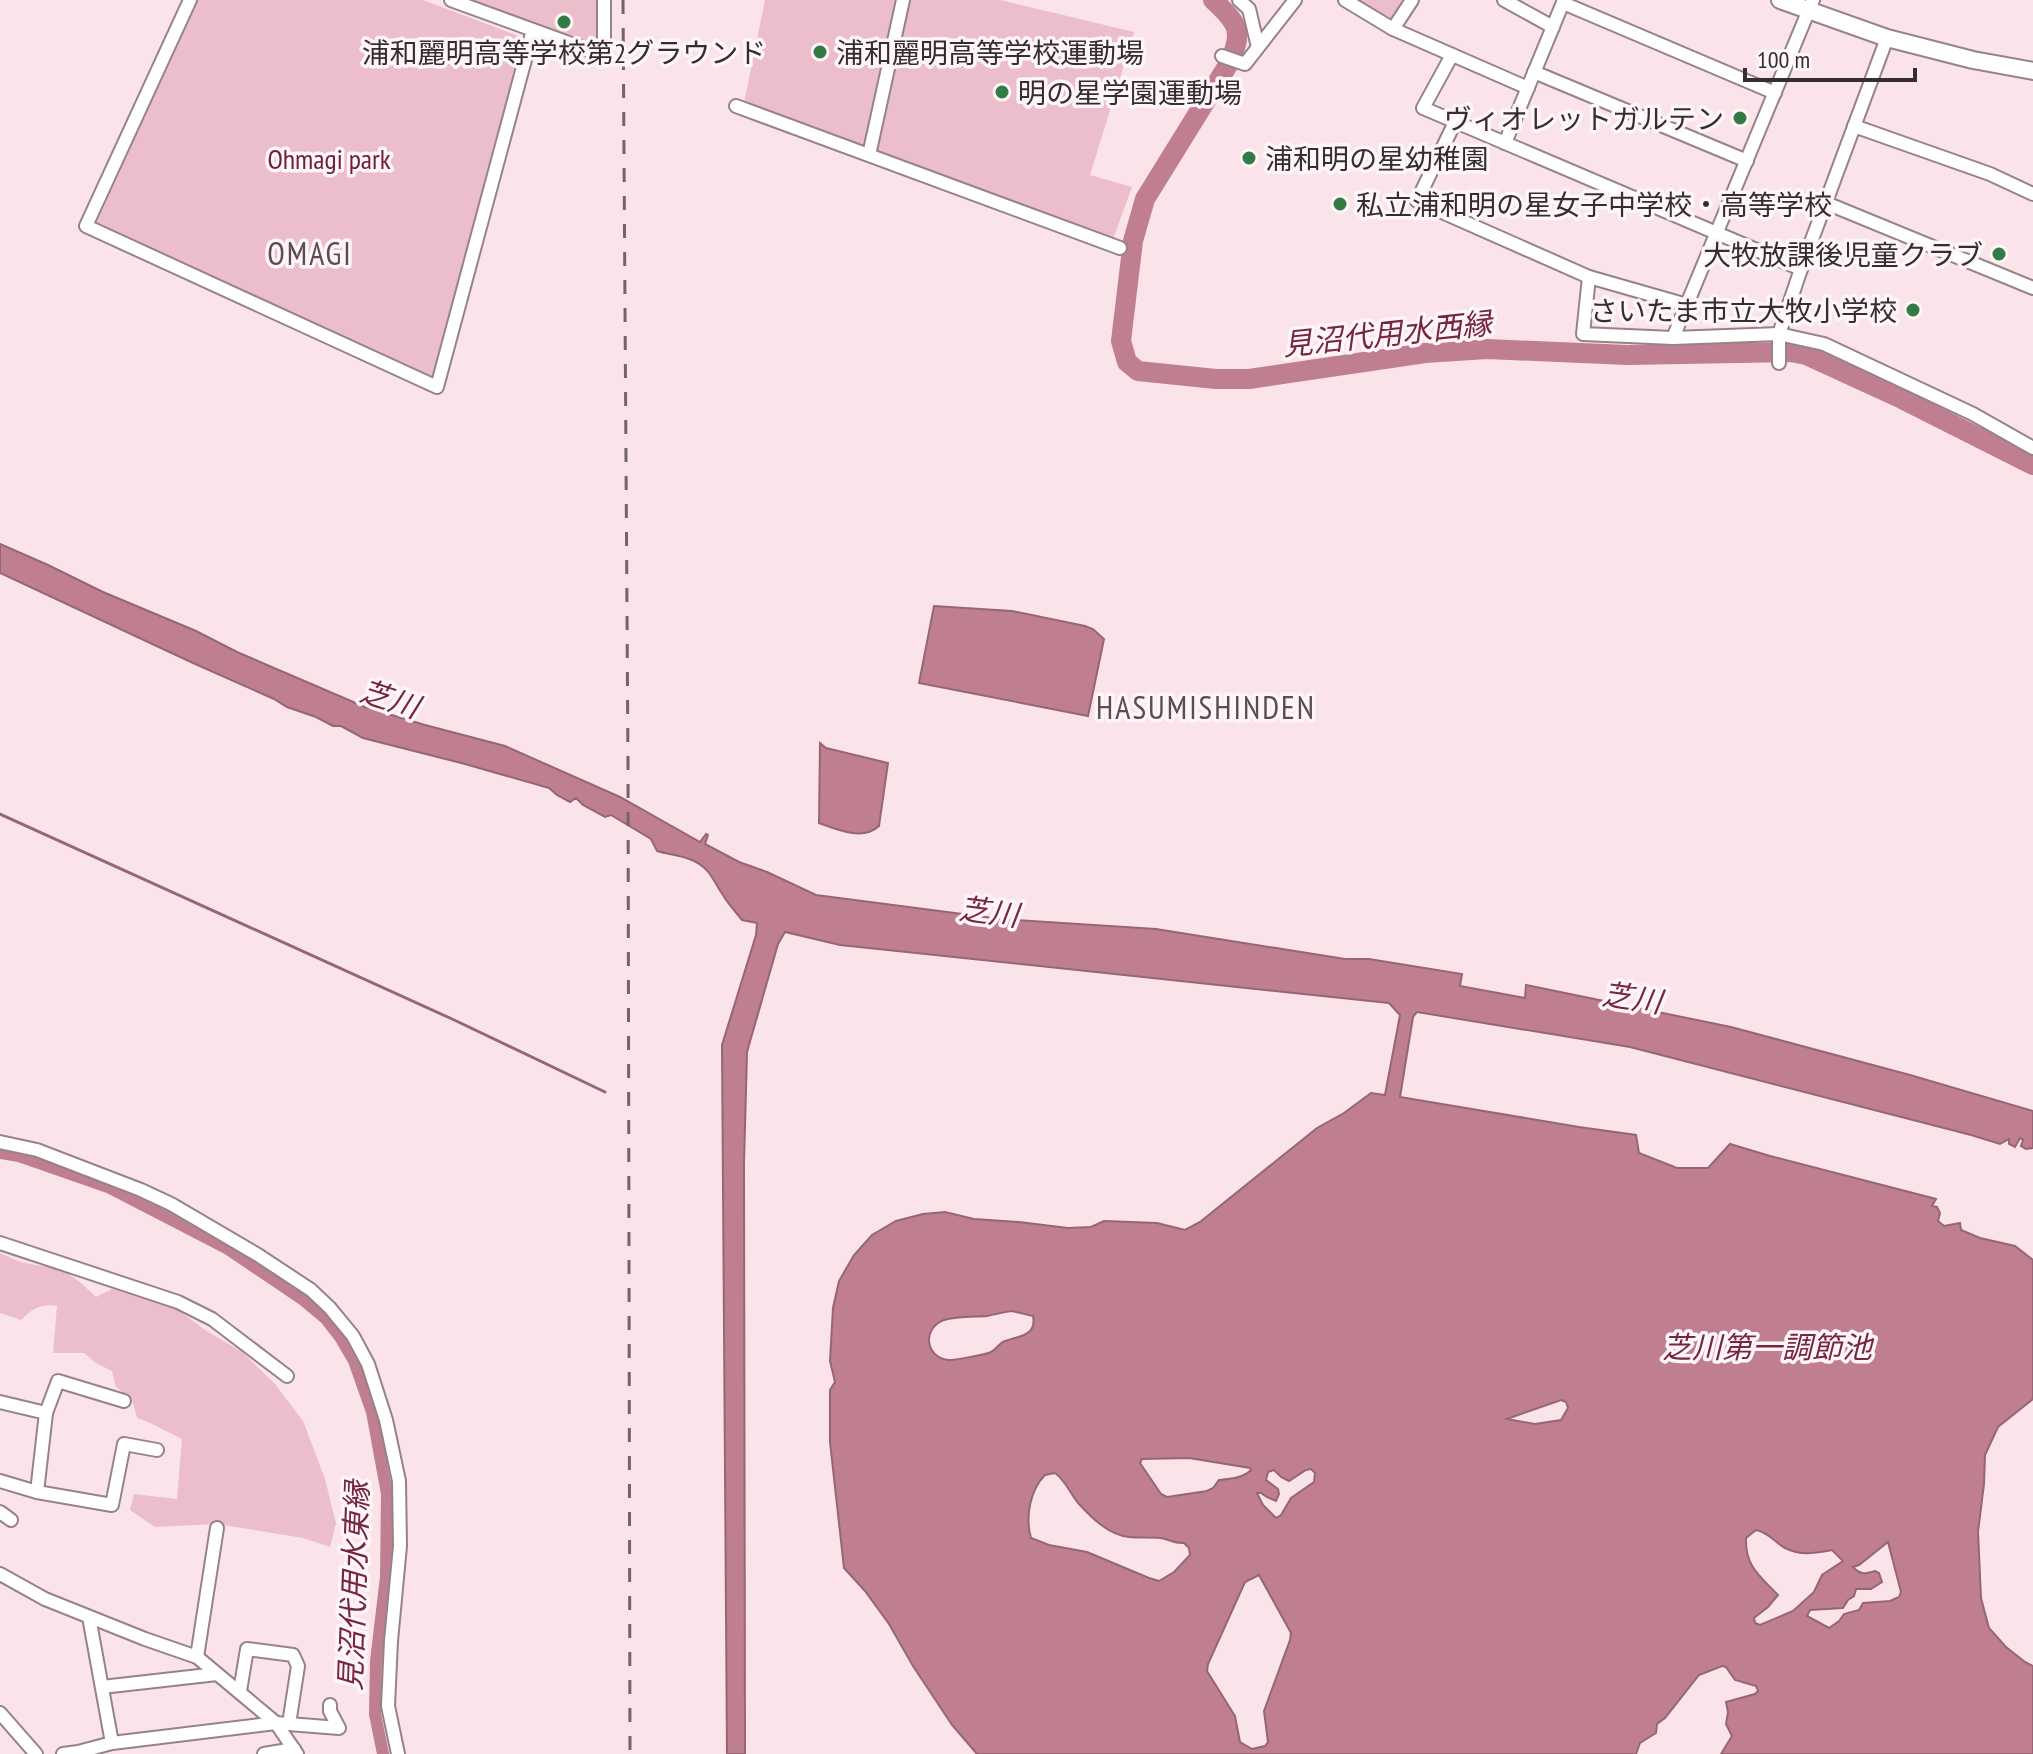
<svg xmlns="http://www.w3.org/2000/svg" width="2033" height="1754" font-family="'PT Sans Narrow','Noto Sans JP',sans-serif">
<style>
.green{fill:#ecbdca}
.water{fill:#c07e91;stroke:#966674;stroke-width:2;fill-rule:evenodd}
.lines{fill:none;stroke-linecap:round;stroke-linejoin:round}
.stream{stroke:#966674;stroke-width:3}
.canal{stroke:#c07e91;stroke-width:12}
.river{stroke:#c07e91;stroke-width:20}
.minor-casing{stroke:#968388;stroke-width:16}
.tertiary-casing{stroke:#968388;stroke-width:20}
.minor{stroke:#fff;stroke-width:12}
.tertiary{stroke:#fff;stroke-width:16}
.rail{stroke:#716568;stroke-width:3;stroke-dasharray:14 14;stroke-linecap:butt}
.poi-dot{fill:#327a46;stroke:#fef5f7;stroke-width:3}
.labels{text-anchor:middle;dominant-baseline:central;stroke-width:7;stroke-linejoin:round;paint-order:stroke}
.poi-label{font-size:28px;fill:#352d2f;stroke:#fef5f7;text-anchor:start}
.park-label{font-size:28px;fill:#6d1d3d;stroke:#fef5f7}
.water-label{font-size:30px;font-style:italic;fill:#762644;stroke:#fef5f7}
.quarter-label{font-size:32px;letter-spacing:2px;fill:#5c4b4f;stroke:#fef5f7}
</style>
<rect width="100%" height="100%" fill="#fae4e9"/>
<!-- green -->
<g class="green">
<polygon points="197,0 423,0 524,38 435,381 96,224"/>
<polygon points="471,0 598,0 598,43 595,46"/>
<polygon points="765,0 898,0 865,148 744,103"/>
<polygon points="909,0 1000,0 1134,32 1090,175 1132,187 1113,239 876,153"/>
<polygon points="1354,0 1406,0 1395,20 1389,21"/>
<path d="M0 1253 20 1262 63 1270 81 1283 96 1297 112 1289 177 1309 205 1330 242 1352 275 1384 303 1421 325 1479 336 1523 330 1547 303 1538 217 1524 155 1527 130 1510 134 1494 177 1499 182 1439 148 1422 137 1418 132 1399 116 1387 112 1371 96 1363 84 1353H53L57 1306C41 1303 32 1309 21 1320L0 1313Z"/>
</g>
<!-- water -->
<g class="water">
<path d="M0 544 48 565 103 592 196 631 237 652 365 707 425 725 505 746 620 797 700 842 706 834 708 835 705 844 739 862 767 872 816 895 1001 919 1156 929 1345 959H1369L1462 974 1460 986 1525 998 1526 985 1731 1027 1910 1075 2033 1111V1148L2026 1149 2021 1146 2023 1140 2020 1138 2015 1147 2009 1144V1139L2000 1144 1971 1135 1630 1047 1417 1012 1413 1017 1400 1097 1579 1127 1636 1135 1639 1153 1677 1168H1708L1730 1144 1770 1156 1936 1199 1932 1206 1937 1207 1940 1213 1938 1221 1944 1226 1960 1223 1961 1230 1980 1238 2015 1246 2033 1260V1399L1998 1427 1985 1455 1984 1484 1978 1532 1981 1598 1989 1628 2006 1647 2025 1662 2033 1666V1754H1721L1732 1736 1726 1724 1728 1712 1726 1702 1755 1694 1758 1691 1756 1686 1735 1680 1726 1667 1722 1666 1699 1675 1665 1718 1657 1724 1656 1733 1640 1743 1636 1754H977L952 1725 913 1666 889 1624 865 1591 844 1568 830 1442V1390L835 1382 830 1361 833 1308 839 1281 854 1255 872 1235 896 1221 923 1214 945 1212 974 1219 1019 1222 1068 1228 1091 1227 1104 1221 1157 1223 1185 1230 1200 1222 1317 1128 1344 1113 1371 1093 1385 1095 1400 1015 1389 1003 840 945 785 932 778 944 747 1052 744 1164 745 1754H727L722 1045 756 935 757 923 742 920C736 912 728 904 723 895 713 881 711 869 694 861 683 855 670 855 657 851L651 839 611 815 605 817 583 805 576 798 570 802 557 795 549 788 465 764 363 738 341 726H333L316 717 287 707 274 699 193 663 0 573ZM1012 1311 1033 1316C1037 1336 1019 1336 1005 1341 999 1343 997 1349 991 1352 983 1355 956 1360 948 1360 925 1357 922 1328 944 1320 957 1316 974 1317 987 1316 996 1314 1004 1312 1012 1311ZM1561 1400 1566 1402 1568 1408 1561 1420 1535 1424 1507 1419ZM1189 1458 1250 1468 1251 1470C1243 1478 1230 1479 1219 1480L1213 1488 1207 1491 1167 1497 1161 1494 1140 1463 1142 1459ZM1311 1469 1315 1473 1314 1482 1291 1498 1281 1515 1276 1518 1263 1505 1257 1493H1261L1267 1497 1276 1501 1279 1494 1278 1489 1266 1480 1268 1472 1274 1470 1281 1477 1289 1481 1306 1470ZM1055 1473C1065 1480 1070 1493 1078 1503 1091 1517 1108 1535 1129 1537 1139 1538 1150 1537 1160 1538 1169 1539 1174 1544 1184 1543L1189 1548 1190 1555 1174 1572 1159 1581 1149 1578 1087 1552 1049 1545 1031 1538C1025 1517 1030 1490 1045 1475ZM1756 1530C1770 1533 1774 1542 1785 1548 1801 1556 1815 1553 1832 1550L1843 1561 1822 1575 1814 1592 1793 1611 1760 1625 1755 1623 1754 1618 1768 1607 1778 1595C1760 1576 1745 1567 1746 1538ZM1888 1542 1901 1592 1899 1597 1890 1601 1863 1603 1859 1610 1844 1614 1839 1621 1829 1628 1807 1616 1810 1610 1843 1608 1848 1600 1854 1596 1856 1589H1871L1882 1582 1879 1573 1875 1571C1866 1574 1860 1575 1853 1567L1859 1565ZM1259 1575 1291 1633 1290 1640 1264 1711 1268 1742 1265 1746 1252 1749 1240 1742 1235 1716 1207 1671 1208 1664 1245 1582Z"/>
<polygon points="934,606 1012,611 1085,626 1093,629 1104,639 1088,716 919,683"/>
<path d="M820 743 826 748 888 763 879 826C863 841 838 830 819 823Z"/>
</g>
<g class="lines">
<!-- stream -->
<polyline class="stream" points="0,814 450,1018 605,1092"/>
<!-- canal -->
<polyline class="canal" points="0,1153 19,1156 108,1187 228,1249 302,1299 326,1319 340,1337 354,1361 372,1412 387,1494 386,1577 376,1661 375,1714 383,1754"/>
<!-- river -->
<path class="river" d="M1213 0C1239 24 1244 32 1228 65L1145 199 1133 241 1121 341 1127 362 1138 371 1216 379H1249L1425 353 1487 349 1627 355 1791 352 1806 355 1902 399 2033 465"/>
<defs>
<g id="minor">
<polyline points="190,0 86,226 437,387 533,30"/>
<polyline points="451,0 596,53 604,48 604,0"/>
<polyline points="1239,0 1249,9 1258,47"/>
<polyline points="1345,0 1393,29 1528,88"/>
<polyline points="1504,0 1553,27"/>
<polyline points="1563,3 1775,93"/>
<polyline points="1393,29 1412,0"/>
<polyline points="1452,55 1423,108 1801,269"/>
<polyline points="1222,56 1245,64 1295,0"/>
<polyline points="1534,72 1747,161"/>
<polyline points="736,106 1120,248"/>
<polyline points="1455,122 1417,201 1589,277 1687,305"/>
<polyline points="1854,126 1990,174 2033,194"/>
<polyline points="1505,143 1564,0"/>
<polyline points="869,155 903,0"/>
<polyline points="1826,203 2033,288"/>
<polyline points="1589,277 1583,334 1673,338 1779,334 1824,344 1973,414 2033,448"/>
<polyline points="1673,338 1813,0"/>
<polyline points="1779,363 1779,334 1801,269 1887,38"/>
<polyline points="0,1142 37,1150 141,1190 171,1204 258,1255 311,1290 330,1308 353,1336 368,1364 386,1420 399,1481 400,1546 391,1641 388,1706 398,1754"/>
<polyline points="0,1243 178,1302 212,1319 287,1376"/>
<polyline points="0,1402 46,1413"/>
<polyline points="0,1481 37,1492 112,1505 124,1444 157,1450"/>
<polyline points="37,1492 46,1413 58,1381 124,1401"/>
<polyline points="0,1512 11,1520"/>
<polyline points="0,1574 45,1599 145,1639 197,1657 276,1723 297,1754"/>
<polyline points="89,1617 112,1743"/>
<polyline points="197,1657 217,1528"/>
<polyline points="102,1687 217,1674"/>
<polyline points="240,1691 247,1649 293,1655 298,1666 289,1724"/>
<polyline points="0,1713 36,1754"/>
<polyline points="63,1754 78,1752 112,1743 276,1723 339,1728 330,1711 330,1705"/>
<polyline points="264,1754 294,1749"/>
</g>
<polyline id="tertiary" points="1780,0 1887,38 1973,60 2033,71"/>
</defs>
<!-- minor casing -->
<use href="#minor" class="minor-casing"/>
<!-- tertiary casing -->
<use href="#tertiary" class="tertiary-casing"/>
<!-- minor -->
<use href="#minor" class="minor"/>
<!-- tertiary -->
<use href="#tertiary" class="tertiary"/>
<!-- rail -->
<polyline class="rail" points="623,0 628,765 630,1754"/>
</g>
<!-- markers -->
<g class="poi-dot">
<circle cx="564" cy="22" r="8"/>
<circle cx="820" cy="52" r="8"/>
<circle cx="1002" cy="92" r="8"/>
<circle cx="1740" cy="118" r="8"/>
<circle cx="1249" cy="158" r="8"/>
<circle cx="1340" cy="204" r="8"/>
<circle cx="1999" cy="254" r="8"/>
<circle cx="1913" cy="310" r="8"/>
</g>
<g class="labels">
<!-- poi labels -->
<g class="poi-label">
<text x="564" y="52" text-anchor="middle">浦和麗明高等学校第2グラウンド</text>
<text x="836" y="52">浦和麗明高等学校運動場</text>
<text x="1018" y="92">明の星学園運動場</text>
<text x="1724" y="118" text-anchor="end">ヴィオレットガルテン</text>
<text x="1265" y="158">浦和明の星幼稚園</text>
<text x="1356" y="204">私立浦和明の星女子中学校・高等学校</text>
<text x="1983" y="254" text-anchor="end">大牧放課後児童クラブ</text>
<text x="1897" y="310" text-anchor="end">さいたま市立大牧小学校</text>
</g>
<!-- park labels -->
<g class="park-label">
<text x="329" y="158">Ohmagi park</text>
</g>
<!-- water labels -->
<g class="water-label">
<text transform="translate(1387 333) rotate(-6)">見沼代用水西縁</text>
<text transform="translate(390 698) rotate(18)">芝川</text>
<text transform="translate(989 911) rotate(7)">芝川</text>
<text transform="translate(1632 997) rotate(8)">芝川</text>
<text x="1767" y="1346">芝川第一調節池</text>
<text transform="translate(353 1586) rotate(-88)">見沼代用水東縁</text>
</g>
<!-- quarter labels -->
<g class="quarter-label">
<text x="310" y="253">OMAGI</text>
<text x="1206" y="707">HASUMISHINDEN</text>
</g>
</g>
<!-- scale -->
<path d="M1745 68v12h170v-12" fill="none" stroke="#352d2f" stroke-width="4"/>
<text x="1757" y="68" font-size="24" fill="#352d2f" stroke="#fef5f7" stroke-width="6" paint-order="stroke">100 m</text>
</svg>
